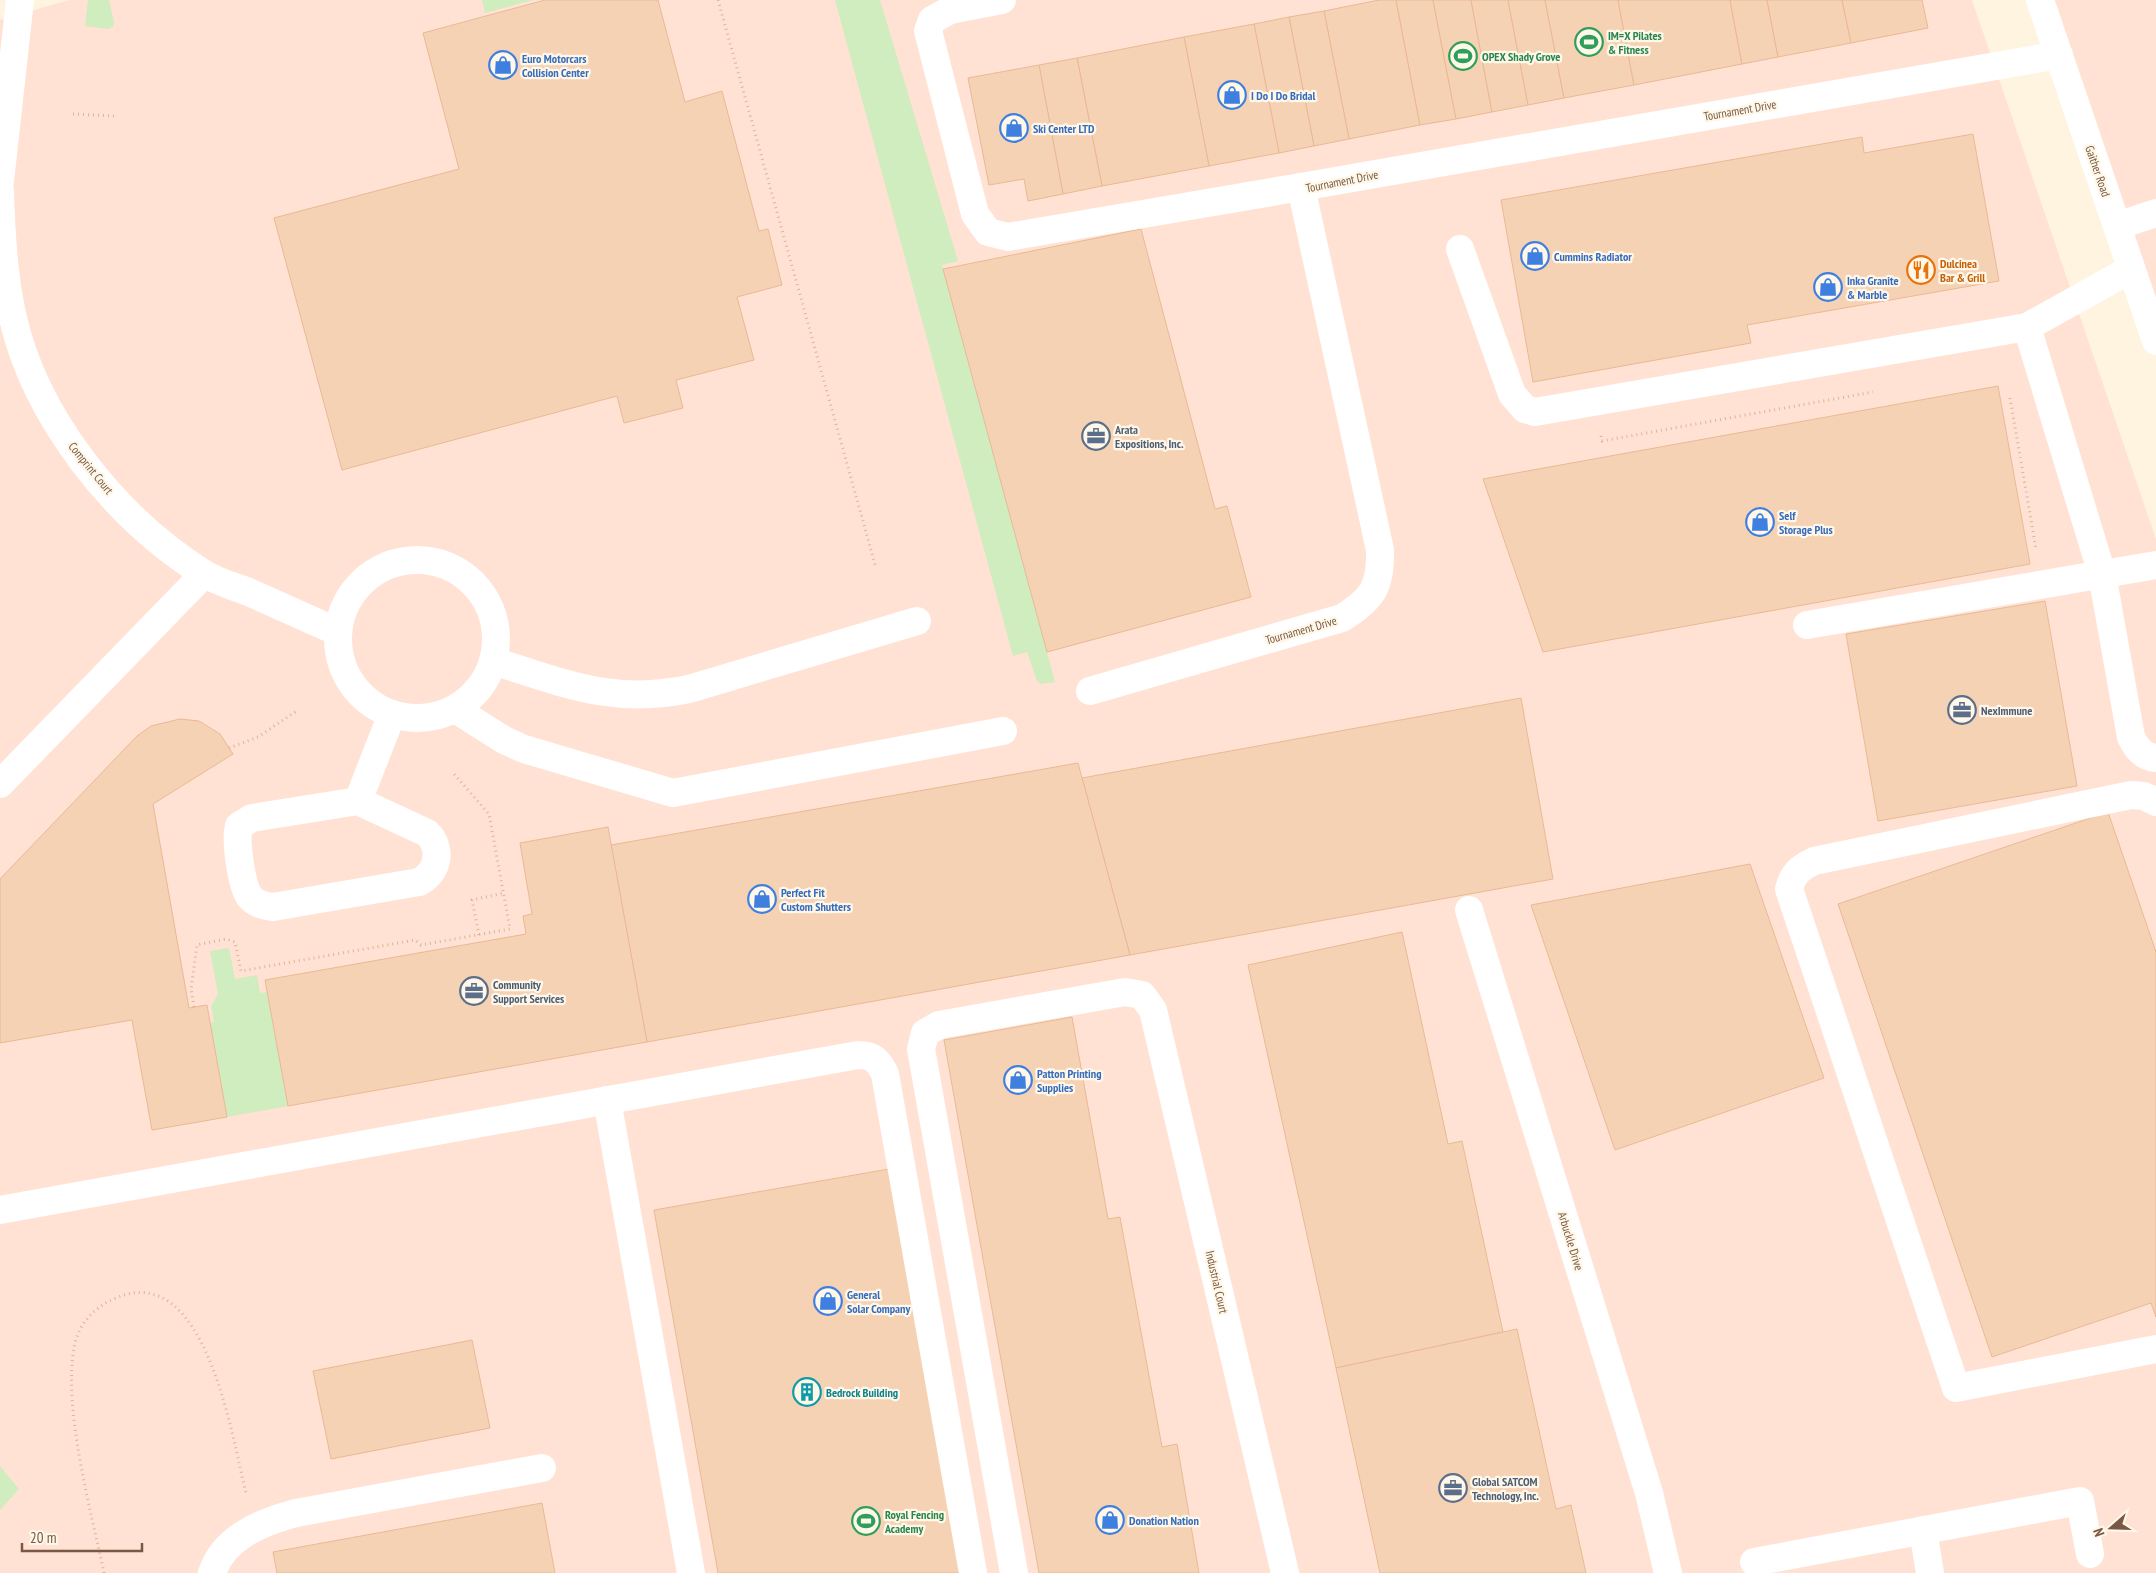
<svg xmlns="http://www.w3.org/2000/svg" width="2156" height="1573" font-family="'PT Sans Narrow',sans-serif">
<style>
.commercial{fill:#ffe2d3}
.green{fill:#cfedbe}
.building{fill:#f6d2b5;stroke:#eab894}
.lines{fill:none;stroke-linecap:round;stroke-linejoin:round}
.path{stroke:#dbb599;stroke-width:3;stroke-dasharray:1 4;stroke-linecap:butt}
.minor{stroke:#fff;stroke-width:28}
.labels{text-anchor:middle;dominant-baseline:central;stroke-width:4.5;stroke-linejoin:round;paint-order:stroke}
.leisure-label{font-size:12px;font-weight:bold;fill:#27864d;stroke:#fff7e8;text-anchor:start}
.shop-label{font-size:12px;font-weight:bold;fill:#366cbe;stroke:#fff7e8;text-anchor:start}
.street-label{font-size:12px;fill:#775945;stroke:#fff7e8}
.food-label{font-size:12px;font-weight:bold;fill:#c56008;stroke:#fff7e8;text-anchor:start}
.service-label{font-size:12px;font-weight:bold;fill:#4e5e75;stroke:#fff7e8;text-anchor:start}
.culture-label{font-size:12px;font-weight:bold;fill:#0d838f;stroke:#fff7e8;text-anchor:start}
</style>
<rect width="100%" height="100%" fill="#fef4e0"/>
<!-- commercial -->
<g class="commercial">
<polygon points="69,0 1972,0 2156,539 2156,1573 0,1573 0,20"/>
<polygon points="2046,0 2156,0 2156,320"/>
</g>
<!-- green -->
<g class="green">
<polygon points="88,0 109,0 114,22 113,27 108,29 85,26"/>
<polygon points="482,0 533,0 485,13"/>
<polygon points="835,0 880,0 958,261 942,265 1055,682 1041,684 1037,681 1027,652 1013,656"/>
<polygon points="229,948 235,979 257,975 260,993 267,992 288,1106 227,1117 210,1023 214,1022 211,1006 218,994 210,951"/>
<polygon points="0,1466 19,1489 0,1510"/>
</g>
<!-- building -->
<g class="building">
<polygon points="545,0 658,0 685,102 722,91 759,231 768,229 782,285 737,297 754,360 676,380 683,408 624,423 617,396 342,470 274,218 459,169 423,33"/>
<polygon points="1379,0 1396,0 1420,125 1349,139 1324,11"/>
<polygon points="1396,0 1433,0 1456,119 1420,125"/>
<polygon points="1433,0 1471,0 1492,112 1456,119"/>
<polygon points="1471,0 1508,0 1528,105 1492,112"/>
<polygon points="1508,0 1545,0 1564,98 1528,105"/>
<polygon points="1545,0 1618,0 1634,85 1564,98"/>
<polygon points="1618,0 1730,0 1742,64 1634,85"/>
<polygon points="1730,0 1767,0 1778,57 1742,64"/>
<polygon points="1767,0 1842,0 1851,43 1778,57"/>
<polygon points="1842,0 1922,0 1928,28 1851,43"/>
<polygon points="1324,11 1349,139 1314,146 1289,17"/>
<polygon points="1289,17 1314,146 1279,153 1254,24"/>
<polygon points="1254,24 1279,153 1209,166 1184,37"/>
<polygon points="1184,37 1209,166 1102,186 1077,58"/>
<polygon points="1077,58 1102,186 1063,194 1039,65"/>
<polygon points="1039,65 1063,194 1028,201 1024,179 989,185 968,78"/>
<polygon points="1973,134 1999,281 1747,325 1751,343 1533,382 1501,200 1862,137 1864,153"/>
<polygon points="1141,229 1215,509 1227,506 1251,597 1047,652 943,269"/>
<polygon points="1998,386 2030,564 1543,652 1483,479"/>
<polygon points="2045,601 2077,786 1878,821 1846,634"/>
<polygon points="1521,698 1553,879 1130,955 1082,778"/>
<polygon points="180,719 199,721 220,734 233,754 153,804 189,1008 207,1005 227,1117 152,1130 132,1020 0,1043 0,879 137,736 151,726"/>
<polygon points="1078,763 1130,955 647,1042 611,845"/>
<polygon points="2108,812 2156,952 2156,1317 2151,1303 1992,1357 1838,904"/>
<polygon points="608,827 647,1042 288,1106 265,980 526,934 523,916 532,914 520,843"/>
<polygon points="1750,864 1824,1078 1615,1150 1531,905"/>
<polygon points="1402,932 1448,1144 1462,1141 1503,1332 1336,1368 1248,965"/>
<polygon points="1072,1017 1108,1219 1120,1217 1162,1447 1177,1444 1199,1573 1039,1573 944,1040"/>
<polygon points="889,1169 960,1573 718,1573 654,1210"/>
<polygon points="1517,1329 1556,1509 1571,1505 1586,1573 1380,1573 1336,1368"/>
<polygon points="472,1340 490,1428 331,1459 313,1371"/>
<polygon points="542,1503 555,1573 277,1573 273,1552"/>
</g>
<g class="lines">
<!-- path -->
<g class="path">
<polyline points="718,0 876,568"/>
<polyline points="73,114 115,116"/>
<polyline points="2010,398 2036,549"/>
<polyline points="1601,436 1602,441 1873,392"/>
<polyline points="229,748 258,737 298,710"/>
<polyline points="479,935 472,900 504,893"/>
<polyline points="194,1007 191,989 197,945 226,939 235,942 241,971 415,940 421,945 510,929 489,814 454,774"/>
<path d="M104 1573C91 1511 63 1409 74 1348 78 1324 94 1307 116 1298 206 1259 232 1438 246 1493"/>
</g>
<!-- minor -->
<g class="minor">
<polyline points="1002,0 950,10 932,20 928,31 975,214 988,232 1008,237 1301,187"/>
<polyline points="2040,0 2156,341"/>
<polyline points="0,181 20,0"/>
<path d="M0 190C1 231 3 273 12 314 34 416 114 517 203 573 217 582 236 587 251 593 280 606 309 619 338 632"/>
<polyline points="2117,226 2156,213"/>
<polyline points="1460,249 1512,394 1525,409 1535,412 2027,327 2131,269"/>
<path d="M2027 327 2102 574 2131 737C2136 748 2143 757 2156 758"/>
<circle cx="417" cy="639" r="79"/>
<polyline points="1807,625 2156,565"/>
<path d="M493 661C564 683 613 705 689 689L917 621"/>
<path d="M1090 691 1342 618C1373 599 1381 586 1380 550L1301 187 2059 55"/>
<polyline points="455,709 504,740 524,749 673,793 1003,731"/>
<polyline points="0,784 204,574"/>
<path d="M358 801 427 833C443 848 438 873 419 882L273 907C264 906 255 904 249 896 241 883 235 839 239 826L252 818 358 801 392 714"/>
<path d="M2156 802 2144 796 2131 795 1814 861C1800 868 1793 873 1789 889L1956 1388 2156 1349"/>
<polyline points="1469,910 1649,1493 1668,1573"/>
<polyline points="607,1100 691,1573"/>
<path d="M0 1210 858 1055C873 1055 878 1060 885 1074L973 1573"/>
<polyline points="1923,1530 1930,1573"/>
<polyline points="1754,1562 2080,1501 2090,1554"/>
<path d="M212 1573C224 1537 262 1522 296 1513L542 1468"/>
<polyline points="1014,1573 921,1049 925,1033 939,1025 1125,992 1142,995 1153,1010 1285,1573"/>
</g>
</g>
<!-- icons -->
<defs>
<symbol id="stadium-ring" viewBox="-11 -11 22 22"><circle r="9.5" fill="#fff7e8" stroke="#2e9e5b" stroke-width="1.5"/><path d="M0-5a6.5 5 0 1 0 0 10a6.5 5 0 1 0 0-10ZM-3.5-1.8h7v3.6h-7Z" fill="#2e9e5b"/></symbol>
<symbol id="shop-ring" viewBox="-11 -11 22 22"><circle r="9.5" fill="#fff7e8" stroke="#3f7fe0" stroke-width="1.5"/><path d="M-5-2.5h2.3a2.7 3.5 0 0 1 5.4 0H5L5.5 6h-11ZM-1.5-2.5h3a1.5 2.3 0 0 0-3 0Z" fill="#3f7fe0"/></symbol>
<symbol id="restaurant-ring" viewBox="-11 -11 22 22"><circle r="9.5" fill="#fff7e8" stroke="#e8710a" stroke-width="1.5"/><path d="M-5-6h1v4h1v-4h1v4h1v-4h1v5L-1.5 .5V6h-2V.5L-5-1ZM5-6V6H3V1.5H1.5Q1.5-4 5-6Z" fill="#e8710a"/></symbol>
<symbol id="office-ring" viewBox="-11 -11 22 22"><circle r="9.5" fill="#fff7e8" stroke="#5c6f8a" stroke-width="1.5"/><path d="M-6-3h4V-5.5h4V-3h4V5H-6ZM-1-4.5V-3h2v-1.5ZM-6 0V1H6V0Z" fill="#5c6f8a"/></symbol>
<symbol id="building-ring" viewBox="-11 -11 22 22"><circle r="9.5" fill="#fff7e8" stroke="#0f9aa8" stroke-width="1.5"/><path d="M-4-6H4V6H1V3H-1V6H-4ZM-2.5-4.3h1.7v1.8h-1.7ZM.8-4.3h1.7v1.8H.8ZM-2.5-1h1.7V.8h-1.7ZM.8-1h1.7V.8H.8Z" fill="#0f9aa8"/></symbol>
</defs>
<g fill-rule="evenodd">
<use href="#stadium-ring" x="1573" y="26" width="32" height="32"/>
<use href="#stadium-ring" x="1447" y="40" width="32" height="32"/>
<use href="#shop-ring" x="487" y="49" width="32" height="32"/>
<use href="#shop-ring" x="1216" y="79" width="32" height="32"/>
<use href="#shop-ring" x="998" y="112" width="32" height="32"/>
<use href="#shop-ring" x="1519" y="240" width="32" height="32"/>
<use href="#restaurant-ring" x="1905" y="254" width="32" height="32"/>
<use href="#shop-ring" x="1812" y="271" width="32" height="32"/>
<use href="#office-ring" x="1080" y="420" width="32" height="32"/>
<use href="#shop-ring" x="1744" y="506" width="32" height="32"/>
<use href="#office-ring" x="1946" y="694" width="32" height="32"/>
<use href="#shop-ring" x="746" y="883" width="32" height="32"/>
<use href="#office-ring" x="458" y="975" width="32" height="32"/>
<use href="#shop-ring" x="1002" y="1064" width="32" height="32"/>
<use href="#shop-ring" x="812" y="1285" width="32" height="32"/>
<use href="#building-ring" x="791" y="1376" width="32" height="32"/>
<use href="#office-ring" x="1437" y="1472" width="32" height="32"/>
<use href="#shop-ring" x="1094" y="1504" width="32" height="32"/>
<use href="#stadium-ring" x="850" y="1505" width="32" height="32"/>
</g>
<g class="labels">
<!-- leisure labels -->
<g class="leisure-label">
<text x="1608" y="35">IM=X Pilates<tspan x="1608" dy="14">&amp; Fitness</tspan></text>
<text x="1482" y="56">OPEX Shady Grove</text>
<text x="885" y="1514">Royal Fencing<tspan x="885" dy="14">Academy</tspan></text>
</g>
<!-- shop labels -->
<g class="shop-label">
<text x="522" y="58">Euro Motorcars<tspan x="522" dy="14">Collision Center</tspan></text>
<text x="1251" y="95">I Do I Do Bridal</text>
<text x="1033" y="128">Ski Center LTD</text>
<text x="1554" y="256">Cummins Radiator</text>
<text x="1847" y="280">Inka Granite<tspan x="1847" dy="14">&amp; Marble</tspan></text>
<text x="1779" y="515">Self<tspan x="1779" dy="14">Storage Plus</tspan></text>
<text x="781" y="892">Perfect Fit<tspan x="781" dy="14">Custom Shutters</tspan></text>
<text x="1037" y="1073">Patton Printing<tspan x="1037" dy="14">Supplies</tspan></text>
<text x="847" y="1294">General<tspan x="847" dy="14">Solar Company</tspan></text>
<text x="1129" y="1520">Donation Nation</text>
</g>
<!-- street labels -->
<g class="street-label">
<text transform="translate(1740 110) rotate(-10)">Tournament Drive</text>
<text transform="translate(2098 171) rotate(71)">Gaither Road</text>
<text transform="translate(1342 181) rotate(-11)">Tournament Drive</text>
<text transform="translate(91 468) rotate(51)">Comprint Court</text>
<text transform="translate(1301 630) rotate(-16)">Tournament Drive</text>
<text transform="translate(1571 1241) rotate(73)">Arbuckle Drive</text>
<text transform="translate(1217 1282) rotate(77)">Industrial Court</text>
</g>
<!-- food labels -->
<g class="food-label">
<text x="1940" y="263">Dulcinea<tspan x="1940" dy="14">Bar &amp; Grill</tspan></text>
</g>
<!-- service labels -->
<g class="service-label">
<text x="1115" y="429">Arata<tspan x="1115" dy="14">Expositions, Inc.</tspan></text>
<text x="1981" y="710">NexImmune</text>
<text x="493" y="984">Community<tspan x="493" dy="14">Support Services</tspan></text>
<text x="1472" y="1481">Global SATCOM<tspan x="1472" dy="14">Technology, Inc.</tspan></text>
</g>
<!-- culture labels -->
<g class="culture-label">
<text x="826" y="1392">Bedrock Building</text>
</g>
</g>
<!-- north arrow -->
<g transform="translate(2111 1528) rotate(250)" stroke="#fff7e8" stroke-width="4" paint-order="stroke">
<path d="M0-4L9 19L0 12L-9 19Z" fill="#775945"/>
<text y="-8" font-size="14" font-weight="bold" text-anchor="middle" fill="#775945">N</text>
</g>
<!-- scale -->
<path d="M22 1543v8h120v-8" fill="none" stroke="#775945" stroke-width="2.5"/>
<text x="30" y="1543" font-size="15" fill="#775945" stroke="#fff7e8" stroke-width="4" paint-order="stroke">20 m</text>
</svg>
